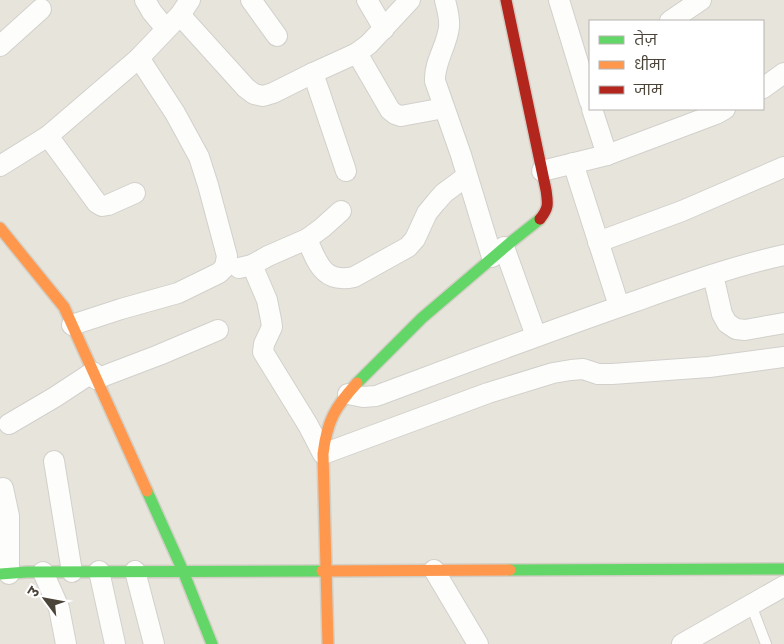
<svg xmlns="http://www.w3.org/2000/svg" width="784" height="644" font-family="Poppins,'Noto Sans Devanagari',sans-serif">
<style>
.residential{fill:#e7e4dc;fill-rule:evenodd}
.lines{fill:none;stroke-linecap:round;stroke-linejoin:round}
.lane-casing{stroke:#d2d0cb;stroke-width:12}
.street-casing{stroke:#d2d0cb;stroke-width:22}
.fast-casing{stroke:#d3cfc5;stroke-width:14}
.slow-casing{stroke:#d3cfc5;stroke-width:14}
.jam-casing{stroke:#d3cfc5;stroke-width:14}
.lane{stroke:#fdfdfc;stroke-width:10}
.street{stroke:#fdfdfc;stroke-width:20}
.fast{stroke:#63d668;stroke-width:11}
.slow{stroke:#ff974d;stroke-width:11}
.jam{stroke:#b3261e;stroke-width:11}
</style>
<rect width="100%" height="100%" fill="#f4f2ee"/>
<!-- residential -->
<path class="residential" d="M0 0H784V644H0ZM590 21H763V109H590Z"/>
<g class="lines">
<defs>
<polyline id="lane" points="751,605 766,644"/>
<g id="street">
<polyline points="145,0 152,12 166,29"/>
<polyline points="251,0 277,36"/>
<polyline points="367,0 384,29"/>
<path d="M445 0C447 9 450 18 449 27 447 46 434 62 435 81L461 155 492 257"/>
<polyline points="559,0 590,102"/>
<polyline points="180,15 246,88 254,94 263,96 273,93 313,73 357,53 369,44 410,0"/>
<polyline points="670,21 701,0"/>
<polyline points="0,46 41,9"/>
<polyline points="357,53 390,110 395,114 401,116 444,108"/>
<polyline points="313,73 346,171"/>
<polyline points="763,88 784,73"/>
<polyline points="592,109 607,155"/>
<polyline points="48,136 97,203 102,206 108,205 135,193"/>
<polyline points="573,163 619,306"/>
<polyline points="0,166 48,136 139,58 180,15 190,0"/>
<polyline points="542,171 607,155 716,114 725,109"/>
<path d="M307 239C317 262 323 284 354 277L408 247 415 239 427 213 436 202 444 193 467 176"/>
<polyline points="598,242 682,211 784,167"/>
<polyline points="504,247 536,336"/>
<polyline points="252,265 267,300 271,320 272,327 264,344 263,352 308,425 323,454 488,393 553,373 571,370 583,369 598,374 612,374 709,367 784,357"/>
<polyline points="239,268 252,265 268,256 307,239 322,228 341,211"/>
<polyline points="713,275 722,314 727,323 736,329 745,330 784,323"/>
<polyline points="72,325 121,309 178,293 219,273 225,267 227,256 208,185 199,157 175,113 139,58"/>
<polyline points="96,379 159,355 218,330"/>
<path d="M348 394 363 397 376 396C462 364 549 331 636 301 684 284 734 266 784 255"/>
<polyline points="9,424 55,397 93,372"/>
<polyline points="54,461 72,572"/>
<polyline points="3,488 9,516 9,574"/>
<polyline points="434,570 478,644"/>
<polyline points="99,571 115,644"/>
<polyline points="135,571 154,644"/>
<polyline points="43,572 59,608 66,644"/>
<polyline points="682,644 784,586"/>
</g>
<g id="fast">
<polyline points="357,383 422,318 511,242 540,219"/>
<polyline points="147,491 183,571 212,644"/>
<polyline points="510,570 784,569"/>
<polyline points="0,574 27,572 322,571"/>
</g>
<g id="slow">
<polyline points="0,228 64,307 147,491"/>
<polyline points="322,571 510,570"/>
<path d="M328 644 323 454C327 421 335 407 357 383"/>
</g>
<path id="jam" d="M506 0 546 190C548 204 549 208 540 219"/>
</defs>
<!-- lane casing -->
<use href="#lane" class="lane-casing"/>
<!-- street casing -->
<use href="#street" class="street-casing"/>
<!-- fast casing -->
<use href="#fast" class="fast-casing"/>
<!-- slow casing -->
<use href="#slow" class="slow-casing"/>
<!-- jam casing -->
<use href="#jam" class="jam-casing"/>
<!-- lane -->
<use href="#lane" class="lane"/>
<!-- street -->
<use href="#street" class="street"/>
<!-- fast -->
<use href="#fast" class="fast"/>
<!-- slow -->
<use href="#slow" class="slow"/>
<!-- jam -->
<use href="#jam" class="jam"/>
</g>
<!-- legend -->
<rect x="589" y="20" width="175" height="90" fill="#ffffff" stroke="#b7b4b0"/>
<rect x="599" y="36" width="25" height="8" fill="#63d668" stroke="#b7b4b0"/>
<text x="634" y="45" font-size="15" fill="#4b4439">तेज़</text>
<rect x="599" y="61" width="25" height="8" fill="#ff974d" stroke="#b7b4b0"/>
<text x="634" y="70" font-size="15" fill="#4b4439">धीमा</text>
<rect x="599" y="86" width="25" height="8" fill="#b3261e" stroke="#b7b4b0"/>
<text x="634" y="95" font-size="15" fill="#4b4439">जाम</text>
<!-- north arrow -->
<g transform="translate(45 599) rotate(302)" stroke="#ffffff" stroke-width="4" paint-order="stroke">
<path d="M0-4L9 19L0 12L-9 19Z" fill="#4b4439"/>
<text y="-8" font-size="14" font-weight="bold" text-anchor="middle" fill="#4b4439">उ</text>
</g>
</svg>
